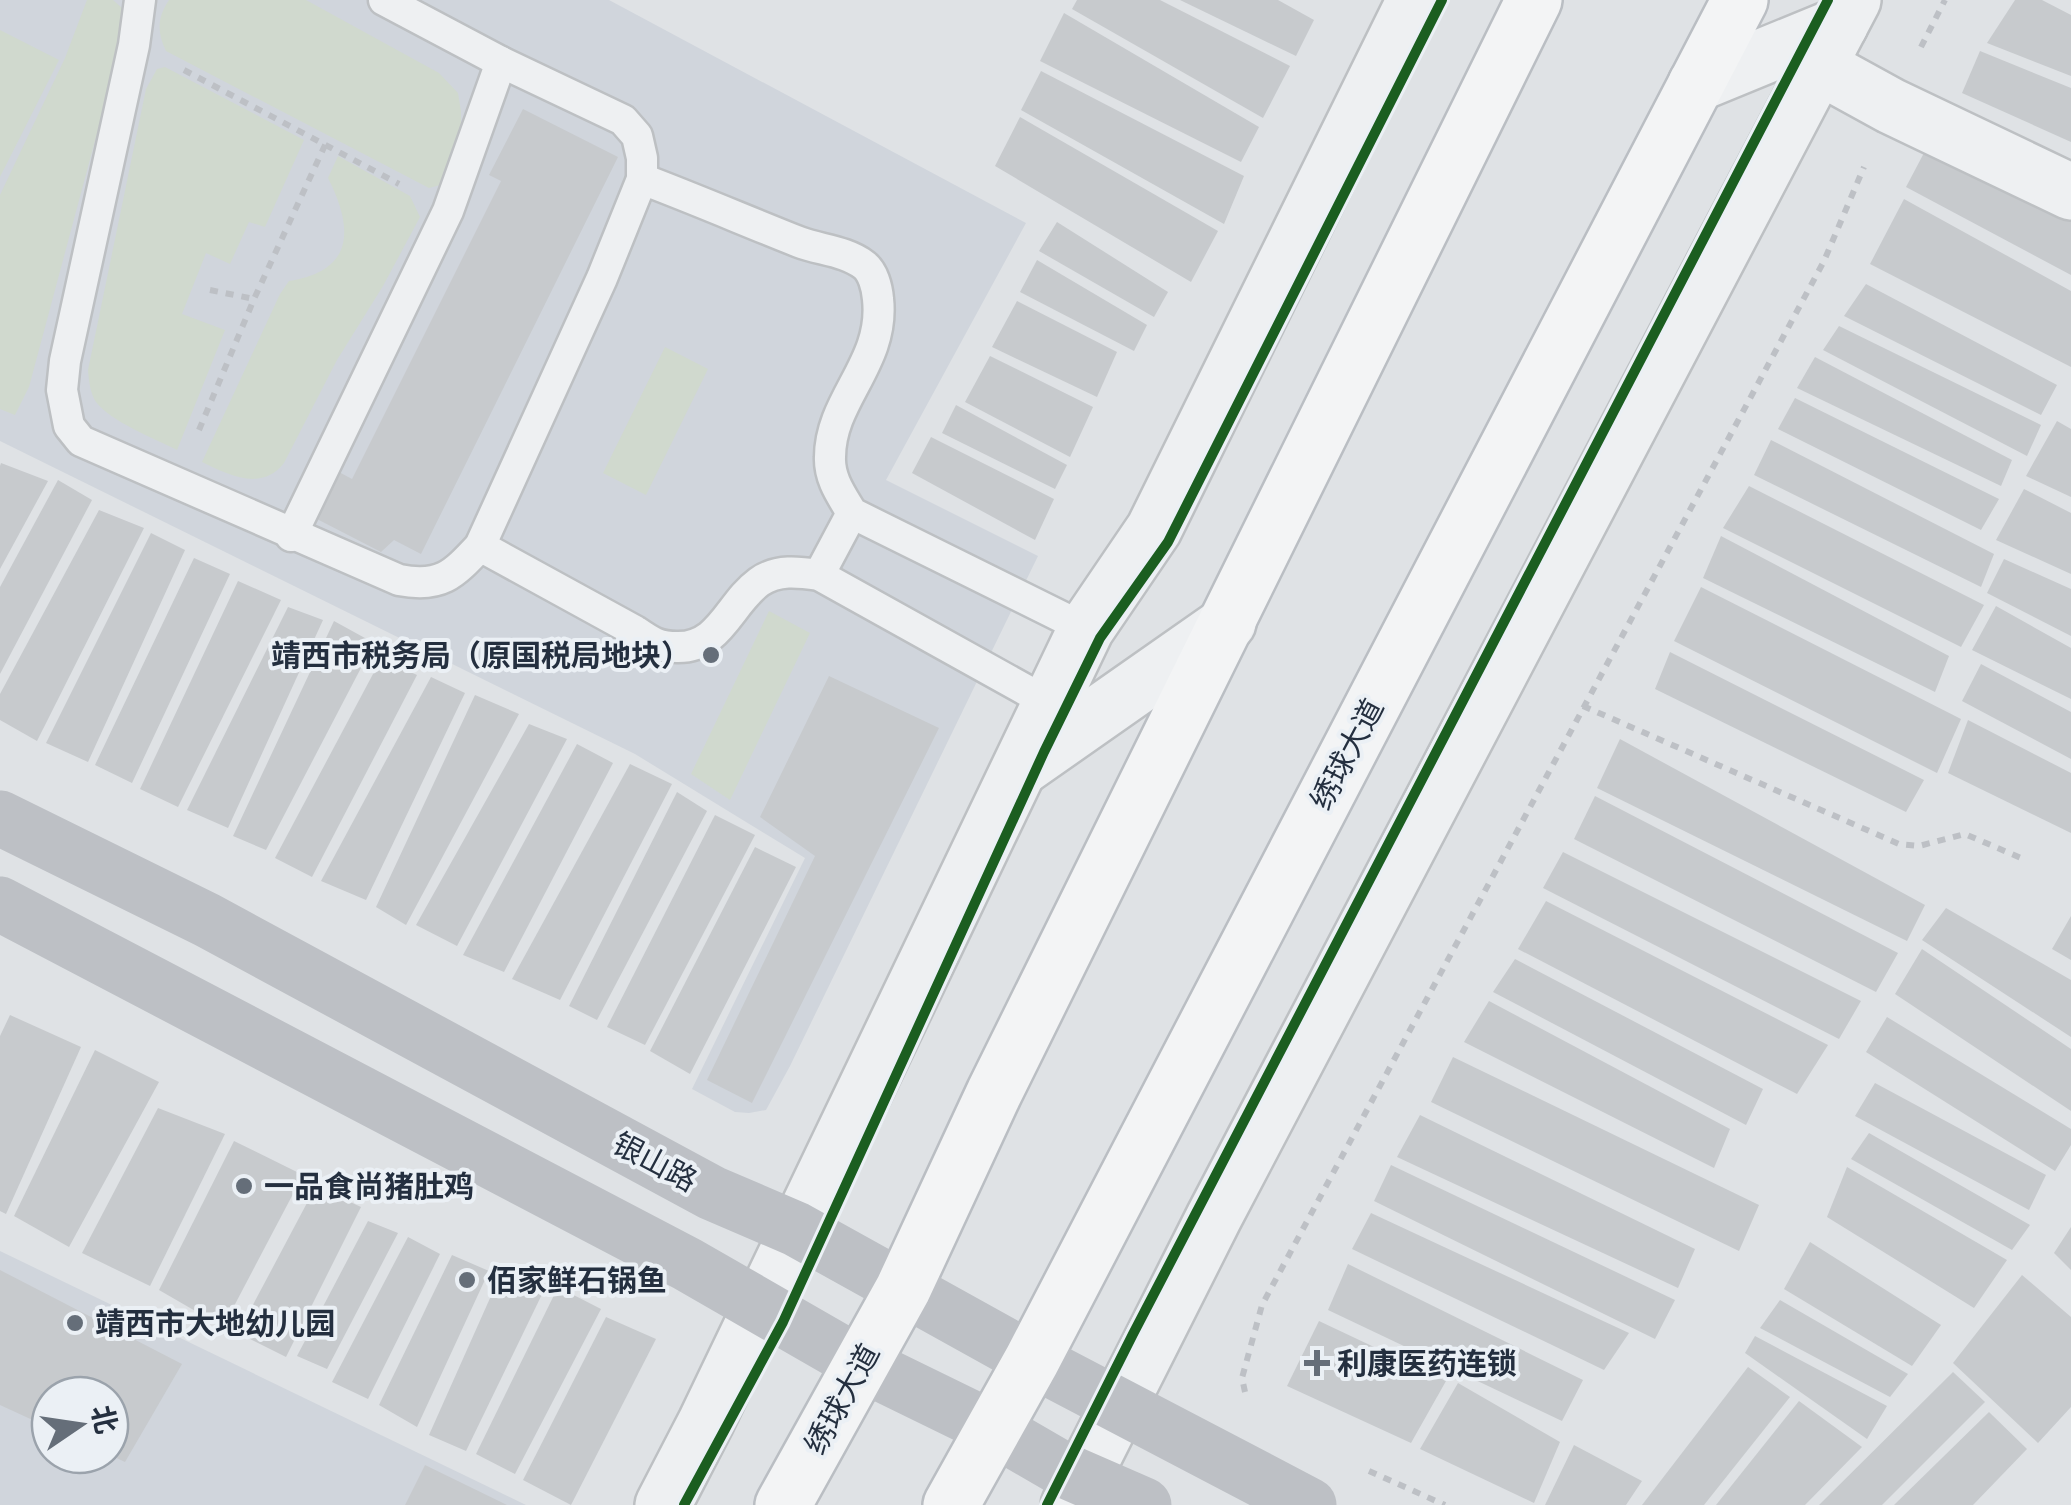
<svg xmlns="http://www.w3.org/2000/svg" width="2071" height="1505" font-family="'DejaVu Sans','Noto Sans SC',sans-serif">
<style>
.built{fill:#d0d5dc;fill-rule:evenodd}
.green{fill:#d0d9ce}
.building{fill:#c7cacd}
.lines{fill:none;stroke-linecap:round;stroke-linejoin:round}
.service-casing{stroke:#bdc0c3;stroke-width:35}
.minor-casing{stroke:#bdc0c3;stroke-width:60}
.primary-casing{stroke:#babec3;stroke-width:60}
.path{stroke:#bdc0c5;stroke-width:6;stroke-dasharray:8 8;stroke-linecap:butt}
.service{stroke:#eef0f2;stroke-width:30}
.minor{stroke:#eef0f2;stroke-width:55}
.secondary{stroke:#bdc0c5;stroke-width:55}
.primary{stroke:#f3f4f5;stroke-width:55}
.cycleway-casing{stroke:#ebf0f5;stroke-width:16}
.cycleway{stroke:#1b5e20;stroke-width:10}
.poi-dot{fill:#656e79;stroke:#ebf0f5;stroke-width:4}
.labels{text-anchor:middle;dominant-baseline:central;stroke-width:8;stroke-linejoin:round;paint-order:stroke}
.poi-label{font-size:30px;font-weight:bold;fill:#242f3f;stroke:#ebf0f5;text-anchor:start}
.street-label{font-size:30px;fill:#242f3f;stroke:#ebf0f5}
</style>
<rect width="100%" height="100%" fill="#dfe2e5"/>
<!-- built -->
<g class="built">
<polygon points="0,0 609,0 1026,223 886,480 1038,556 790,1066 766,1110 749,1113 735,1112 692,1089 805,858 635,754 0,441"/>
<path d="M0 1251 526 1505H0ZM50 1395H110V1455H50Z"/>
</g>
<!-- green -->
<g class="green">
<polygon points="87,0 113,0 122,8 126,25 29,387 15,415 0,409 0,195 65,58"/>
<path d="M169 0H306L439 73 458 93 461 111V133L444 184 429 188 166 51C157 32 157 18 169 0Z"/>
<polygon points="0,30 59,60 0,177"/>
<path d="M165 67 304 140 265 227 249 222 230 264 206 253 182 314 225 330 177 450C155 439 110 421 96 402 90 393 89 381 88 370L146 89 157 69Z"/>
<path d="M338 156 410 196 420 217 383 286 337 360 284 463C261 492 229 475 202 462L280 294 289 281C354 271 354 229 328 178Z"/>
<polygon points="665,347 708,369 646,495 603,473"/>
<polygon points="769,611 810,633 730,800 691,774"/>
</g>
<!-- building -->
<g class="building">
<polygon points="1077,0 1160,0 1290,66 1263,118 1072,9"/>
<polygon points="1180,0 1278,0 1314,20 1296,56"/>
<polygon points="2015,0 2042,0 2071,15 2071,76 1987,43"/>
<polygon points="1064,13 1259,127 1241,162 1040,61"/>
<polygon points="1980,51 2071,88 2071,142 1962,93"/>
<polygon points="1041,71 1244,176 1224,224 1021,110"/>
<polygon points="523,109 618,157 421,554 394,540 381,552 315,518 337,471 352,479 501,181 489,175"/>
<polygon points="1020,117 1218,231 1191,282 995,166"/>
<polygon points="1925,151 2071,221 2071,275 1906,187"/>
<polygon points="1904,199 2071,291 2071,367 1870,264"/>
<polygon points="1057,222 1168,292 1154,317 1039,251"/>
<polygon points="1037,260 1147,325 1134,351 1020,292"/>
<polygon points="1866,284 2057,385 2041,415 1844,316"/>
<polygon points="1017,301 1117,352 1097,397 992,347"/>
<polygon points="1839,326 2041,425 2027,456 1823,350"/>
<polygon points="990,356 1093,407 1070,457 965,402"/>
<polygon points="1815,357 2012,460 2001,486 1797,388"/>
<polygon points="1795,398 1999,499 1981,530 1778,429"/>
<polygon points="956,405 1067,465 1055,489 942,433"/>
<polygon points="2057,421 2071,429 2071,497 2026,476"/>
<polygon points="931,437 1054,499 1035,540 912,473"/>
<polygon points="1771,440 1994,554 1981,587 1754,475"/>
<polygon points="1,463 48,481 0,569 0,466"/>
<polygon points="58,480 92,500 0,674 0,587"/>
<polygon points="1749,486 1984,605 1961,647 1723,528"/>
<polygon points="2024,489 2071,513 2071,574 1996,540"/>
<polygon points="99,510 144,528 37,741 0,720 0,694"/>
<polygon points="151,533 185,550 88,762 46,743"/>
<polygon points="1721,536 1949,656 1935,692 1703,578"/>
<polygon points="194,558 230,574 132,783 95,765"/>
<polygon points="2004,559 2071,589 2071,636 1987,593"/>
<polygon points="238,581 281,600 178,807 140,789"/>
<polygon points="1701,587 1961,719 1937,773 1674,641"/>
<polygon points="1996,606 2071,648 2071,699 1972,650"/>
<polygon points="288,607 323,620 228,828 187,810"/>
<polygon points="334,621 374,643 266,850 233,836"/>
<polygon points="1670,652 1924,780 1906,812 1655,689"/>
<polygon points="381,659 417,675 312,877 275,858"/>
<polygon points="1981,664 2071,712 2071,759 1962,701"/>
<polygon points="829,676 939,728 752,1103 707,1080 815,856 760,817"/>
<polygon points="431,677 465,693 366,900 321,881"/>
<polygon points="475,695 519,714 406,925 376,907"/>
<polygon points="1968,720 2071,773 2071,833 1948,773"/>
<polygon points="529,724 567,739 457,946 416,925"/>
<polygon points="1620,739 1925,905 1907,941 1597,788"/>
<polygon points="577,744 613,763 504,972 463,955"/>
<polygon points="630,764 672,784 560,1000 512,979"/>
<polygon points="677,792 707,811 597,1020 569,1006"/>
<polygon points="1595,796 1898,953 1876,992 1574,839"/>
<polygon points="715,815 755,835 645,1045 607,1027"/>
<polygon points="755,847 796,867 690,1074 650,1051"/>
<polygon points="1563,852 1861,1001 1839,1039 1543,888"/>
<polygon points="1546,901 1828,1045 1797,1094 1518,949"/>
<polygon points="1946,908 2071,980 2071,1037 1922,940"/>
<polygon points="2071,916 2071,960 2052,949"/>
<polygon points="1922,949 2071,1049 2071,1111 1895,994"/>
<polygon points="1515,959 1763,1089 1746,1125 1493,992"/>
<polygon points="1489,1001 1730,1129 1714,1168 1464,1042"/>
<polygon points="10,1015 81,1047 6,1214 0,1211 0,1036"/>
<polygon points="1887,1017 2071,1129 2071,1145 2055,1171 1866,1052"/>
<polygon points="95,1050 159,1082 69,1247 14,1216"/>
<polygon points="1453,1057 1759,1205 1739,1251 1431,1102"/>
<polygon points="1875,1083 2046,1175 2029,1210 1855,1116"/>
<polygon points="158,1108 225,1134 150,1286 82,1253"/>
<polygon points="1420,1115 1695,1249 1678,1288 1397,1157"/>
<polygon points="1869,1133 2030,1225 2012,1250 1851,1159"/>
<polygon points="234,1141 303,1175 223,1327 159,1290"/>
<polygon points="1391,1165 1675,1300 1655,1339 1374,1201"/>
<polygon points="1847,1167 2007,1260 1974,1308 1827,1217"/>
<polygon points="316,1186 361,1207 286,1357 238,1333"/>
<polygon points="1371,1213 1629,1333 1604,1370 1352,1249"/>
<polygon points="368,1221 398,1233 327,1369 297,1356"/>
<polygon points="2071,1227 2071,1270 2054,1253"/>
<polygon points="408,1237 440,1254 368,1399 332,1382"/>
<polygon points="1810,1242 1941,1325 1912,1366 1784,1289"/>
<polygon points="452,1255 489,1271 417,1427 379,1405"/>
<polygon points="1348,1264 1583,1380 1562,1421 1328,1310"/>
<polygon points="503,1269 547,1284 466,1451 429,1435"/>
<polygon points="0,1270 182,1364 125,1462 110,1455 110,1395 50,1395 50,1428 0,1405"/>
<polygon points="2022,1275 2071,1317 2071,1407 2038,1443 1953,1363"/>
<polygon points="558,1287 601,1309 515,1474 476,1454"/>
<polygon points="1780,1300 1908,1374 1890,1397 1760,1328"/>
<polygon points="606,1317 656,1339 571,1505 523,1480"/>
<polygon points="1319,1321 1446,1381 1411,1443 1287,1386"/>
<polygon points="1755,1336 1887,1406 1867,1439 1745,1353"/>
<polygon points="1748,1367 1790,1397 1704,1505 1642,1505"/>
<polygon points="1953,1372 1985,1402 1882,1505 1819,1505"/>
<polygon points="1458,1383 1560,1442 1534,1503 1420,1449"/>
<polygon points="1799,1401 1862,1447 1805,1505 1716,1505"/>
<polygon points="1989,1412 2027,1449 1973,1505 1894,1505"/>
<polygon points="1574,1445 1642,1481 1626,1505 1545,1505"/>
<polygon points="425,1465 507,1505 405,1505"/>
</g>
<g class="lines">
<defs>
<g id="service">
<path d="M140 0 134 45 65 361 62 390 69 426 81 441 399 580C441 588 453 575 480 546L602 278 642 179V158L637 136 623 120 501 62 384 0"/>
<path d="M642 179C695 199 746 221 799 242 820 250 846 251 864 265 873 272 877 287 878 299 885 363 830 399 830 457 829 479 842 496 852 513L1086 629"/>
<polyline points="291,536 448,211 501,62"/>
<path d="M480 546 635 631C651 642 658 647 677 647 720 648 729 604 759 582 777 569 799 572 819 575L1051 704"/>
<polyline points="819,575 852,513"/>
</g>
<g id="minor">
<polyline points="1820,67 1891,106 2071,192"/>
<polyline points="1696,84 1840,25"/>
<polyline points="1021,768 1228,623"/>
<polyline points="663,1505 706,1422 1086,629 1154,529 1415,0"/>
<polyline points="1069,1505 1214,1217 1853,0"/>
</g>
<g id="primary">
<polyline points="783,1505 903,1289 994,1093 1534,0"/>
<polyline points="951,1505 1032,1360 1740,0"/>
</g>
</defs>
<!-- service casing -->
<use href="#service" class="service-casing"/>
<!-- minor casing -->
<use href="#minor" class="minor-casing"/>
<!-- primary casing -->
<use href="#primary" class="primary-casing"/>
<!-- path -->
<g class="path">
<polyline points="1921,47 1945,0"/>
<polyline points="184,70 399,184"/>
<polyline points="210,290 254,299"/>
<polyline points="199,430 254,299 326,143"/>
<polyline points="1583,706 1899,844 1919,846 1965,834 2021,858"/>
<polyline points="1245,1392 1242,1378 1262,1305 1824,261 1864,167"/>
<polyline points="1369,1471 1445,1505"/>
</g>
<!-- service -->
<use href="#service" class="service"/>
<!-- minor -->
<use href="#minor" class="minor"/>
<!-- secondary -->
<g class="secondary">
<polyline points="0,818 207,920 712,1193 796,1229 1032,1360 1309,1505"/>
<polyline points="0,904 687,1264 861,1364 992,1428 1066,1471 1144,1505"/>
</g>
<!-- primary -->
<use href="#primary" class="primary"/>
<defs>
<g id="cycleway">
<polyline points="684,1505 783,1322 1044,752 1100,638 1168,542 1442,0"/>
<polyline points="1047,1505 1133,1334 1828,0"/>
</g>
</defs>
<!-- cycleway casing -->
<use href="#cycleway" class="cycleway-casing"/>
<!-- cycleway -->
<use href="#cycleway" class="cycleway"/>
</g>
<!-- markers -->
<g class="poi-dot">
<circle cx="711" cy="655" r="10"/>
<circle cx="244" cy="1186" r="10"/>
<circle cx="467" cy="1280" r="10"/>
<circle cx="75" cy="1323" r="10"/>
<path d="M1312 1348h10v10h10v10h-10v10h-10v-10h-10v-10h10z"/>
</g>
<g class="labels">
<!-- poi labels -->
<g class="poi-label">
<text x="691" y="655" text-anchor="end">靖西市税务局（原国税局地块）</text>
<text x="264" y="1186">一品食尚猪肚鸡</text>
<text x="487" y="1280">佰家鲜石锅鱼</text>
<text x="95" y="1323">靖西市大地幼儿园</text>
<text x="1337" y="1363">利康医药连锁</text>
</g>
<!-- street labels -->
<g class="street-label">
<text transform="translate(1347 754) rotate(-62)">绣球大道</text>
<text transform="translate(655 1162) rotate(28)">银山路</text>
<text transform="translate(842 1399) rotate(-61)">绣球大道</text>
</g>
</g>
<!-- north arrow -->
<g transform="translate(80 1425) rotate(77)"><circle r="48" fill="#ebf0f5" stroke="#9ba3ac" stroke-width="2.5"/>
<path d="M0-8L18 38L0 25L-18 38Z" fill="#656e79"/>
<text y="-15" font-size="28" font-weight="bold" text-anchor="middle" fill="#242f3f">北</text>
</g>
</svg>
